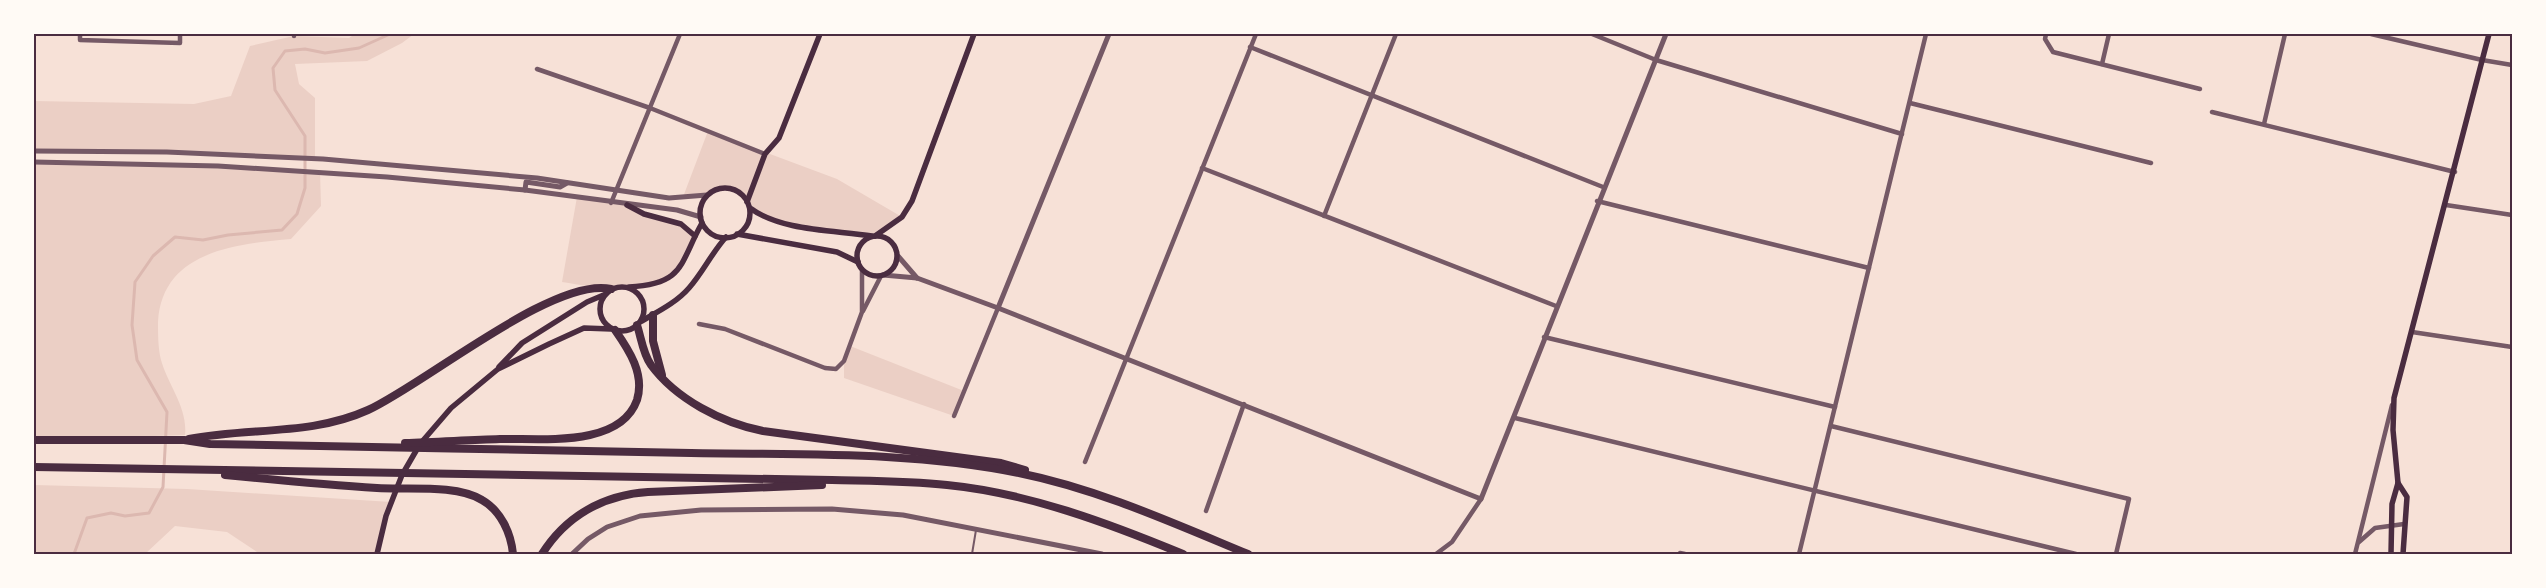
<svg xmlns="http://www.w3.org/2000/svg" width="2546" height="588" font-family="'Open Sans',sans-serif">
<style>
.green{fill:#ebcfc5}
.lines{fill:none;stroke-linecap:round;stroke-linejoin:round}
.stream{stroke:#dcb8b0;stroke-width:3}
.service{stroke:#755966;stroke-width:2}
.minor{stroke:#755966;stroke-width:4.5}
.tertiary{stroke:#755966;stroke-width:5}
.secondary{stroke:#4a2c40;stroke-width:5.5}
.motorway{stroke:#4a2c40;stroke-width:8}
.neatline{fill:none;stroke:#4a2c40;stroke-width:2}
</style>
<rect width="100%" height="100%" fill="#f7e1d7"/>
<!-- green -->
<g class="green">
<polygon points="355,34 414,34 402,43 367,61 295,64 299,84 315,98 315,158 34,151 34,101 194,104 231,96 250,46 294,36 349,38"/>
<polygon points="708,131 837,179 902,217 875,236 780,223 760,215 743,195 729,188 721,188 707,195 683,197"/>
<path d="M34 162 218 166 320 172 321 206 291 239C236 244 162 251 158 322 158 334 158 348 161 360 168 385 188 408 185 435L34 440Z"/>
<path d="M577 197 627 205 644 214 681 224 695 236C691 245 682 268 675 273 642 296 598 288 562 282Z"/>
<polygon points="850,346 964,391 954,416 844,378 844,361"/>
<polygon points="34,485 187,489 391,502 377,554 260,554 227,532 175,526 145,554 34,554"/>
</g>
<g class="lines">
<!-- stream -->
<polyline class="stream" points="74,554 87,518 111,513 125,516 149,513 163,487 167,412 137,360 132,325 135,282 153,256 175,237 203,240 228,235 282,230 297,214 305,188 305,136 275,90 273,68 285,51 305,49 325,53 359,48 390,34"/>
<!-- service -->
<polyline class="service" points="972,554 976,530"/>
<!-- minor -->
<g class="minor">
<polyline points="80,34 80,40 180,43 180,34"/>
<polyline points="1592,34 1656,60 1902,134"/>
<polyline points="2046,34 2045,39 2053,52 2200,89"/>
<polyline points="2371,34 2482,60 2512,65"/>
<polyline points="294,36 294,34"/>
<polyline points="1250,47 1603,187"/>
<polyline points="2102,64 2109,34"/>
<polyline points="537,69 650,108 765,154"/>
<polyline points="1910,103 2151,163"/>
<polyline points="2212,112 2455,172"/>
<polyline points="2264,124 2285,34"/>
<polyline points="1202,168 1556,306"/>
<polyline points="1597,201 1869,268"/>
<polyline points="611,203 680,34"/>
<polyline points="2446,205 2512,215"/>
<polyline points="1324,216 1396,34"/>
<polyline points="863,311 881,276"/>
<polyline points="699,324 725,329 825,368 836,369 844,361 862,312 862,269"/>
<polyline points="2412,332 2512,347"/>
<polyline points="1544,337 1835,407"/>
<polyline points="954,416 998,308"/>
<polyline points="1515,418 2076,554"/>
<polyline points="1831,426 2129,499 2116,554"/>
<polyline points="1085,462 1256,34"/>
<polyline points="1206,511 1244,404"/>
<polyline points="2359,542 2375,528 2404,524"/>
<polyline points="1680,553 1685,554"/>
<polyline points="1436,554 1452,542 1481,499"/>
<polyline points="1799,554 1926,34"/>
<polyline points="2355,554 2392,405"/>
</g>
<!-- tertiary -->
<g class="tertiary">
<polyline points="34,151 167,152 323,159 537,178 669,198 707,195"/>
<polyline points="34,162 218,166 387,177 525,190 677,210 701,217"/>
<polyline points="525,190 526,182 560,187 567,183"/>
<polyline points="898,256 917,278"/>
<polyline points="883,275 917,278 998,308 1481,499 1666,34"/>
<polyline points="998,308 1109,34"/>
<polyline points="572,554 588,539 607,527 640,516 701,510 832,509 903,515 1102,554"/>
</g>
<!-- secondary -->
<g class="secondary">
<circle cx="725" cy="213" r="25"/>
<polyline points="747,202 765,154 779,138 820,34"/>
<polyline points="627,205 644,214 681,224 695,236"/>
<path d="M750 208C781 231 833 230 872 236"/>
<polyline points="737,234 837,252 858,262"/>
<circle cx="877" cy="256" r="20"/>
<polyline points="875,236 902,217 912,201 974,34"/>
<path d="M629 287C685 284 679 264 702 223"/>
<circle cx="622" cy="309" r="22"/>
<path d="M640 322C657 312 676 303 689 288 703 272 711 254 726 237"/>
<polyline points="499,367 522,343 587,302 606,294"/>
<polyline points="2398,483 2407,497 2403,554"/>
<polyline points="377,554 386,516 402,475 420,444 451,408 498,369 549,344 584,328 611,329"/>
<polyline points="2391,554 2392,504 2398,483 2393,430 2394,398 2489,34"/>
</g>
<!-- motorway -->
<g class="motorway">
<polyline points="653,315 653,341 662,375"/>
<path d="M637 325C641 337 643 354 651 365 676 399 722 423 763 431L1001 463 1025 470"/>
<path d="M189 439C248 427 311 436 368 410 425 384 554 276 611 289"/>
<path d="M34 440H184L210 444C370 447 531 450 691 453 800 455 911 451 1019 473 1098 489 1173 523 1248 554"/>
<path d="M405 443C437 442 469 440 500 439 541 438 620 448 637 400 645 374 629 350 615 330"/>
<path d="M34 467 832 480C870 481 909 481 947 485 1028 493 1108 523 1183 554"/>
<path d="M225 475C275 480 326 485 377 488 407 490 456 484 482 500 501 511 511 533 513 554"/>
<path d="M542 554C566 516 603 495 648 492L822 485"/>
</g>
</g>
<!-- border -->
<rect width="2546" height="588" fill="none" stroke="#fffaf5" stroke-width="70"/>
<rect x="35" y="35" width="2476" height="518" class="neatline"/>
</svg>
